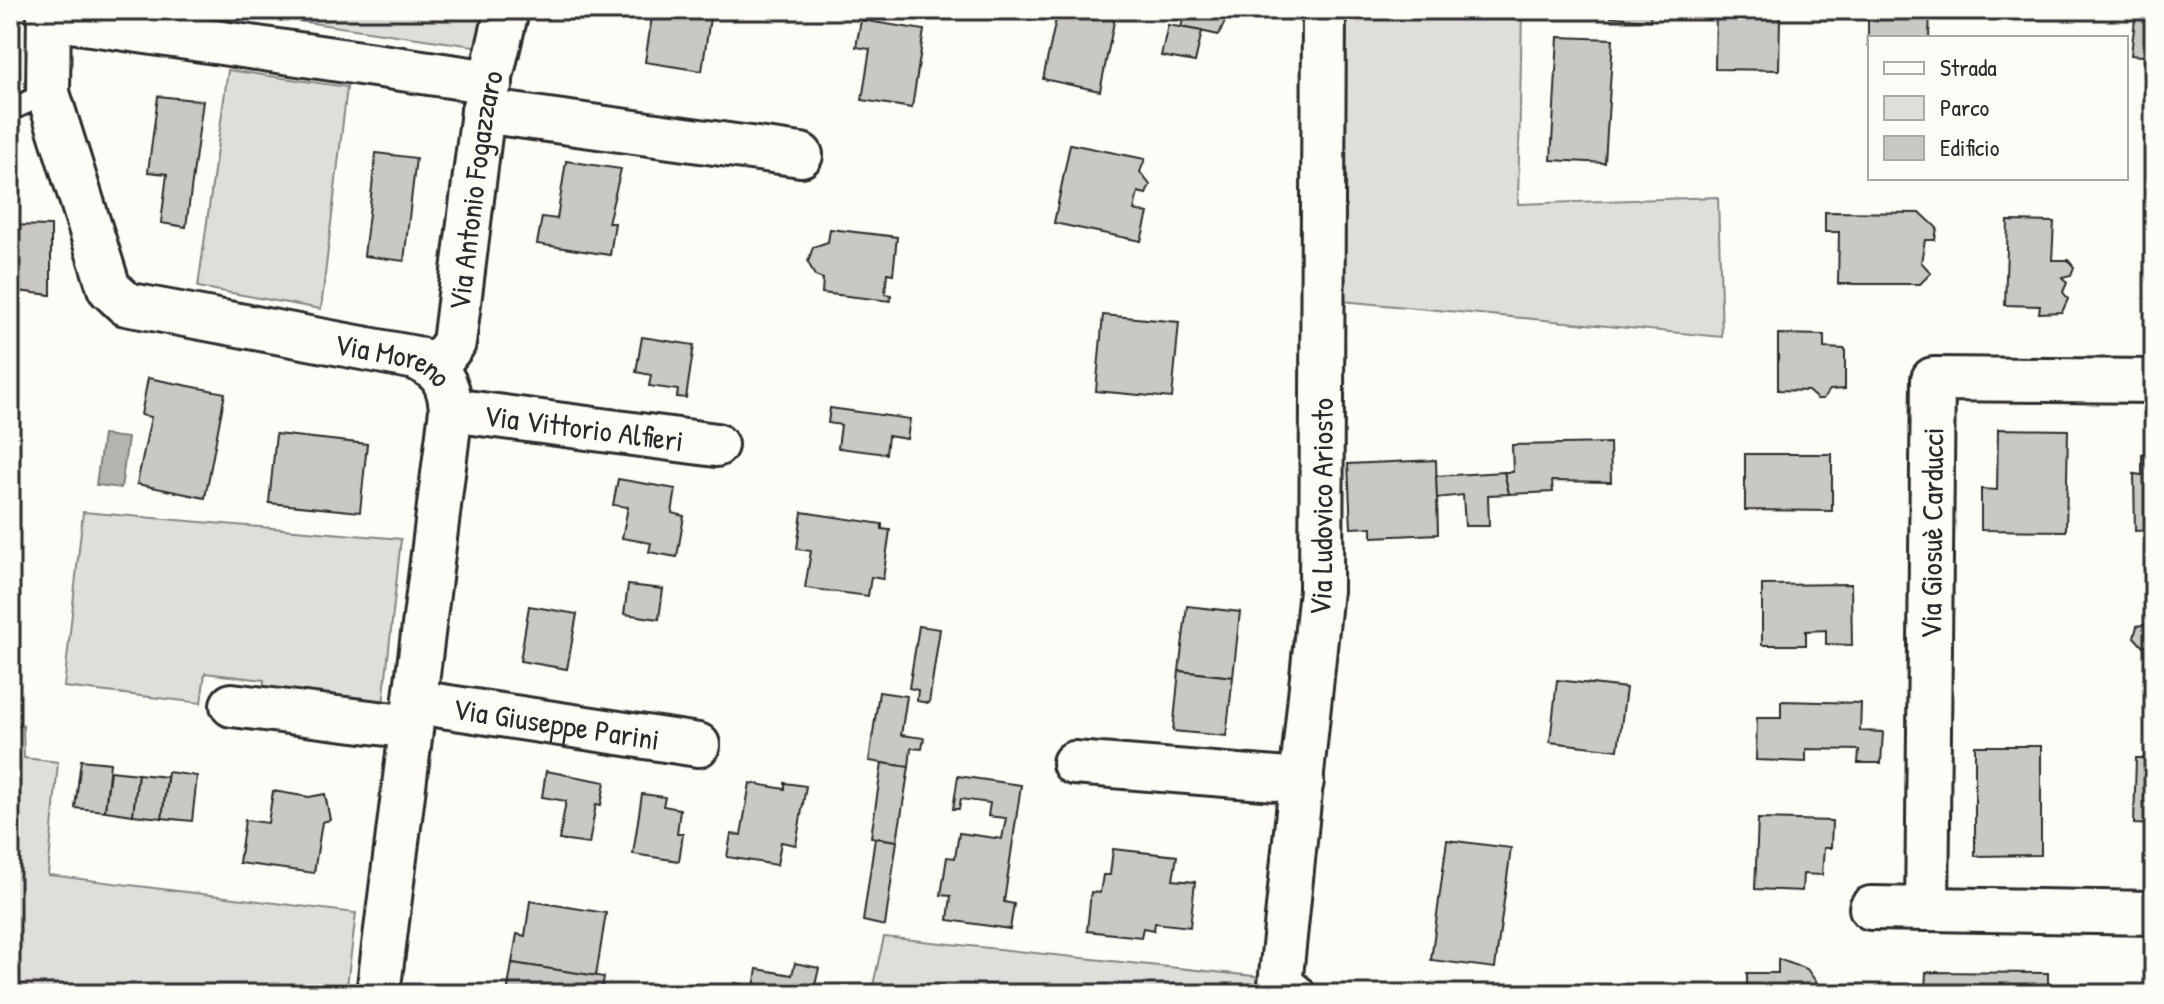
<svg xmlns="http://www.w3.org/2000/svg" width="2164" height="1004" font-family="'Patrick Hand',sans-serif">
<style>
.green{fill:#dfdeda;stroke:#858482;stroke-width:2}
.water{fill:#b5b4b1;stroke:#7e7d7b;stroke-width:2}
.building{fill:#c9c8c4;stroke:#2b2b2b;stroke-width:2}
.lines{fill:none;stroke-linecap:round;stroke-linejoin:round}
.lane-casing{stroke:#2b2b2b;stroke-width:26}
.street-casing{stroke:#2b2b2b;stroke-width:48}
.lane{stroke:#fdfcf7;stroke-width:20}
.street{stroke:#fdfcf7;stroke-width:42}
.labels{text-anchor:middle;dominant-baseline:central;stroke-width:8;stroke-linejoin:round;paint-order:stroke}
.street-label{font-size:30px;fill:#2b2b2b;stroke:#fdfcf7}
</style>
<rect width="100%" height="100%" fill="#fdfcf7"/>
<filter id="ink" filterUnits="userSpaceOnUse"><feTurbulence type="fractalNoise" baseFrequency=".0125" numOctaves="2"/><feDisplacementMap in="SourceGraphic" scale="16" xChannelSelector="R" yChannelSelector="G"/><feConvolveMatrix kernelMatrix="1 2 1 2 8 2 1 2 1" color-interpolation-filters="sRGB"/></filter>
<g filter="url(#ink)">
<!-- green -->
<g class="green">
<polygon points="221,10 493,10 487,37 473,46"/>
<polygon points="1334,10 1522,10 1518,204 1718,197 1722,337 1332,300"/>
<polygon points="228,70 347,87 321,309 198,287"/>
<polygon points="83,512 401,539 383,704 263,690 264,680 205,673 201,703 64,687"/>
<polygon points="23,725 24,758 58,762 48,875 356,913 346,994 10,994 10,729"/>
<polygon points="884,937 1272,978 1270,994 871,994"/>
</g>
<!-- water -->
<polygon class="water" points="103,435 128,438 121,488 96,485"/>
<!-- building -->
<g class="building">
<polygon points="653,10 710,18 702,71 645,62"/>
<polygon points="1058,10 1116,12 1100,91 1043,79"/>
<polygon points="1186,10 1230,10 1219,35 1181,27"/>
<polygon points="1611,10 1651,10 1650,20 1611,17"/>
<polygon points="1716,10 1746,10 1746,16 1780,16 1779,70 1715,69"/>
<polygon points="1868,10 1930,10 1929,38 1870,38 1868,46"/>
<polygon points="2136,10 2154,10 2154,57 2131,55"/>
<polygon points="861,20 924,30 912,108 862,100 870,49 856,47"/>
<polygon points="1168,25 1202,31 1195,62 1161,56"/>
<polygon points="1558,37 1613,39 1605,163 1551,160"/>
<polygon points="158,96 203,101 186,227 161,223 167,174 148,172"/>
<polygon points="1070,144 1145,159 1140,172 1150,185 1146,194 1138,192 1134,210 1148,213 1141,241 1054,223"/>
<polygon points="376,153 416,158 404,261 364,256"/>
<polygon points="566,161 621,169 608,223 615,223 610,255 537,244 542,217 557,219"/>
<polygon points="1825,212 1921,213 1937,228 1935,240 1925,240 1921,262 1931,273 1920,284 1838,284 1839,232 1825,232"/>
<polygon points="2008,221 2054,222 2052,260 2068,260 2074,267 2071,275 2062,277 2067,283 2063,292 2068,299 2062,312 2039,313 2040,306 2005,305"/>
<polygon points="10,225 51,226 51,295 10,290"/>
<polygon points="830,229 897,237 893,274 887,273 885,294 891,295 890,301 822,293 823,279 815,276 808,262 813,247 828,242"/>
<polygon points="2154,239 2154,294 2149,293"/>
<polygon points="1103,315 1179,322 1172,398 1096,391"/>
<polygon points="1778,334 1824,335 1824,348 1845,349 1845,389 1830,390 1823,399 1817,399 1808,391 1778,390"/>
<polygon points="642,337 694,345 686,398 677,397 678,390 649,386 651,375 636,372"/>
<polygon points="148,378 225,393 205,498 137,484 151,417 141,415"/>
<polygon points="830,408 910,419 907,439 888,436 886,454 838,448 841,425 828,423"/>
<polygon points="1998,429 2068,430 2066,531 1981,530 1981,489 1997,490"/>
<polygon points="276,434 367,444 360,512 269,503"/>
<polygon points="1610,443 1611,482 1552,481 1553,492 1509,494 1504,472 1513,472 1512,445"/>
<polygon points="1745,454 1832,454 1832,511 1745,510"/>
<polygon points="2142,454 2154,454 2154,530 2135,531 2134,474 2142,475"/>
<polygon points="1436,460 1438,534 1372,537 1372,527 1351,528 1348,464"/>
<polygon points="1504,472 1509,494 1488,495 1489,526 1465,526 1463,495 1437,498 1436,476"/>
<polygon points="618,479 676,489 672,513 684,516 677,557 649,552 651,543 622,538 628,507 613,505"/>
<polygon points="802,512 882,524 882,529 890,530 883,579 871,577 868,596 805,588 811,551 797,549"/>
<polygon points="1851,584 1852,645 1826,644 1826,630 1806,631 1806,645 1762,645 1762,585"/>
<polygon points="628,585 663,589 659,619 624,614"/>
<polygon points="2150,605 2154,605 2154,703 2146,702 2148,646 2142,646 2134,637 2137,626 2149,624"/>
<polygon points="529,606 577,614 567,669 520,661"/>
<polygon points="1187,606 1240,612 1233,677 1179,671"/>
<polygon points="919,626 940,629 929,703 917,701 918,690 909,688"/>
<polygon points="1179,671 1233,677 1226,736 1173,731"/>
<polygon points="1557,680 1626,688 1618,750 1550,742"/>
<polygon points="879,692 907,696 901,735 924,738 922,749 911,748 909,767 869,761"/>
<polygon points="1781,701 1861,703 1860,731 1883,732 1881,763 1858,763 1859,750 1806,749 1806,762 1756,760 1757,718 1781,718"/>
<polygon points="1975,746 2041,746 2041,855 1975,856"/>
<polygon points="2136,758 2154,758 2154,825 2134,824"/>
<polygon points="81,760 110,763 105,811 75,808"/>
<polygon points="882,763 909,767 897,841 871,837"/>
<polygon points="110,771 138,774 133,815 105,811"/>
<polygon points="546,771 605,782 601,805 596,804 589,844 559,840 566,801 542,797"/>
<polygon points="168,772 197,776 192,821 162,818"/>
<polygon points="138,774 167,777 162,818 133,815"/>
<polygon points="958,776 1021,785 1004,902 1014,904 1010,929 948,920 951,896 941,895 947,857 955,858 959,833 1002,839 1006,818 988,816 990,803 961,799 959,809 953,809"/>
<polygon points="750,783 785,789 785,783 806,786 796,845 781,842 777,865 727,857 731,834 741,835"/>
<polygon points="273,791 309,797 325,794 330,820 322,822 314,873 239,863 245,820 268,823"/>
<polygon points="642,794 665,797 663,806 680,809 677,834 683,834 679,861 633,854"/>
<polygon points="1758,819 1832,821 1831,848 1824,848 1822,875 1803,874 1802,891 1755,889"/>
<polygon points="875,838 897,841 885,926 863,921"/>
<polygon points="1447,840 1511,848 1495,968 1431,960"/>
<polygon points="1113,849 1177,856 1173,880 1195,882 1190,927 1155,923 1154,930 1143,928 1141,937 1087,931 1091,892 1100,893 1103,875 1110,875"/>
<polygon points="530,901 606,913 596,976 512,963 517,934 525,936"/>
<polygon points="1778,959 1807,969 1825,994 1747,994 1747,973 1778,973"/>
<polygon points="512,963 604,977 601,994 507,994"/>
<polygon points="795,963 819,968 813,994 733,994 735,983 754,987 757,969 792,975"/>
<polygon points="1926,972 2048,973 2048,994 1925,994"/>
</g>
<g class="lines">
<defs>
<polyline id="lane" points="10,110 48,93"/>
<g id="street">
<path id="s1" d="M49 10 48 93 109 288 126 304 416 358C441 370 449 382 451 410L378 994"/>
<polyline points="50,18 491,82"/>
<polyline points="483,111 801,155"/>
<path id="s2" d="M436 367 454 343 483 111 507 10"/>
<path id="s3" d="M451 410 716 445"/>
<path id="s4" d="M416 702 698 745"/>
<polyline points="232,705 411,727"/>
<polyline points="1074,763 1302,781"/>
<polyline points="1871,908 2154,913"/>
<path id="s5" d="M1927 909 1933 379 2154 381"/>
<path id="s6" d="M1293 994 1280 985 1321 590 1324 10"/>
</g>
</defs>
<!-- lane casing -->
<use href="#lane" class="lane-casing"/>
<!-- street casing -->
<use href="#street" class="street-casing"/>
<!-- lane -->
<use href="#lane" class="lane"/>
<!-- street -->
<use href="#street" class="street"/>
</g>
</g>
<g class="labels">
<!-- street labels -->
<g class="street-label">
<text stroke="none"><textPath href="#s2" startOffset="184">Via Antonio Fogazzaro</textPath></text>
<text stroke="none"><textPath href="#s1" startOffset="584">Via Moreno</textPath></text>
<text stroke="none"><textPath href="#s3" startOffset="134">Via Vittorio Alfieri</textPath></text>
<text stroke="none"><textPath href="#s6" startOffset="496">Via Ludovico Ariosto</textPath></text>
<text stroke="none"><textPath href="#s5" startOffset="376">Via Giosuè Carducci</textPath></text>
<text stroke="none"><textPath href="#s4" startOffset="142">Via Giuseppe Parini</textPath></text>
</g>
</g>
<!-- margin -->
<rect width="2164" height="1004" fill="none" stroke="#fdfcf7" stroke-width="40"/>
<rect x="20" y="20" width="2124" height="964" fill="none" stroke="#2b2b2b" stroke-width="3" filter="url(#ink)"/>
<!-- legend -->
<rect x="1868" y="36" width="260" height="144" fill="#fdfcf7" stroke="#a9a8a5" stroke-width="2"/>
<rect x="1884" y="62" width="40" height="12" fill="#fdfcf7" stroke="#a9a8a5" stroke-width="2"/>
<text x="1940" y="76" font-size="24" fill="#2b2b2b">Strada</text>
<rect x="1884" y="96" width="40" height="24" fill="#dfdeda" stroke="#a9a8a5" stroke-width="2"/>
<text x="1940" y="116" font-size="24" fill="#2b2b2b">Parco</text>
<rect x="1884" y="136" width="40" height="24" fill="#c9c8c4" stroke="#a9a8a5" stroke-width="2"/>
<text x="1940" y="156" font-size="24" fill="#2b2b2b">Edificio</text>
</svg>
